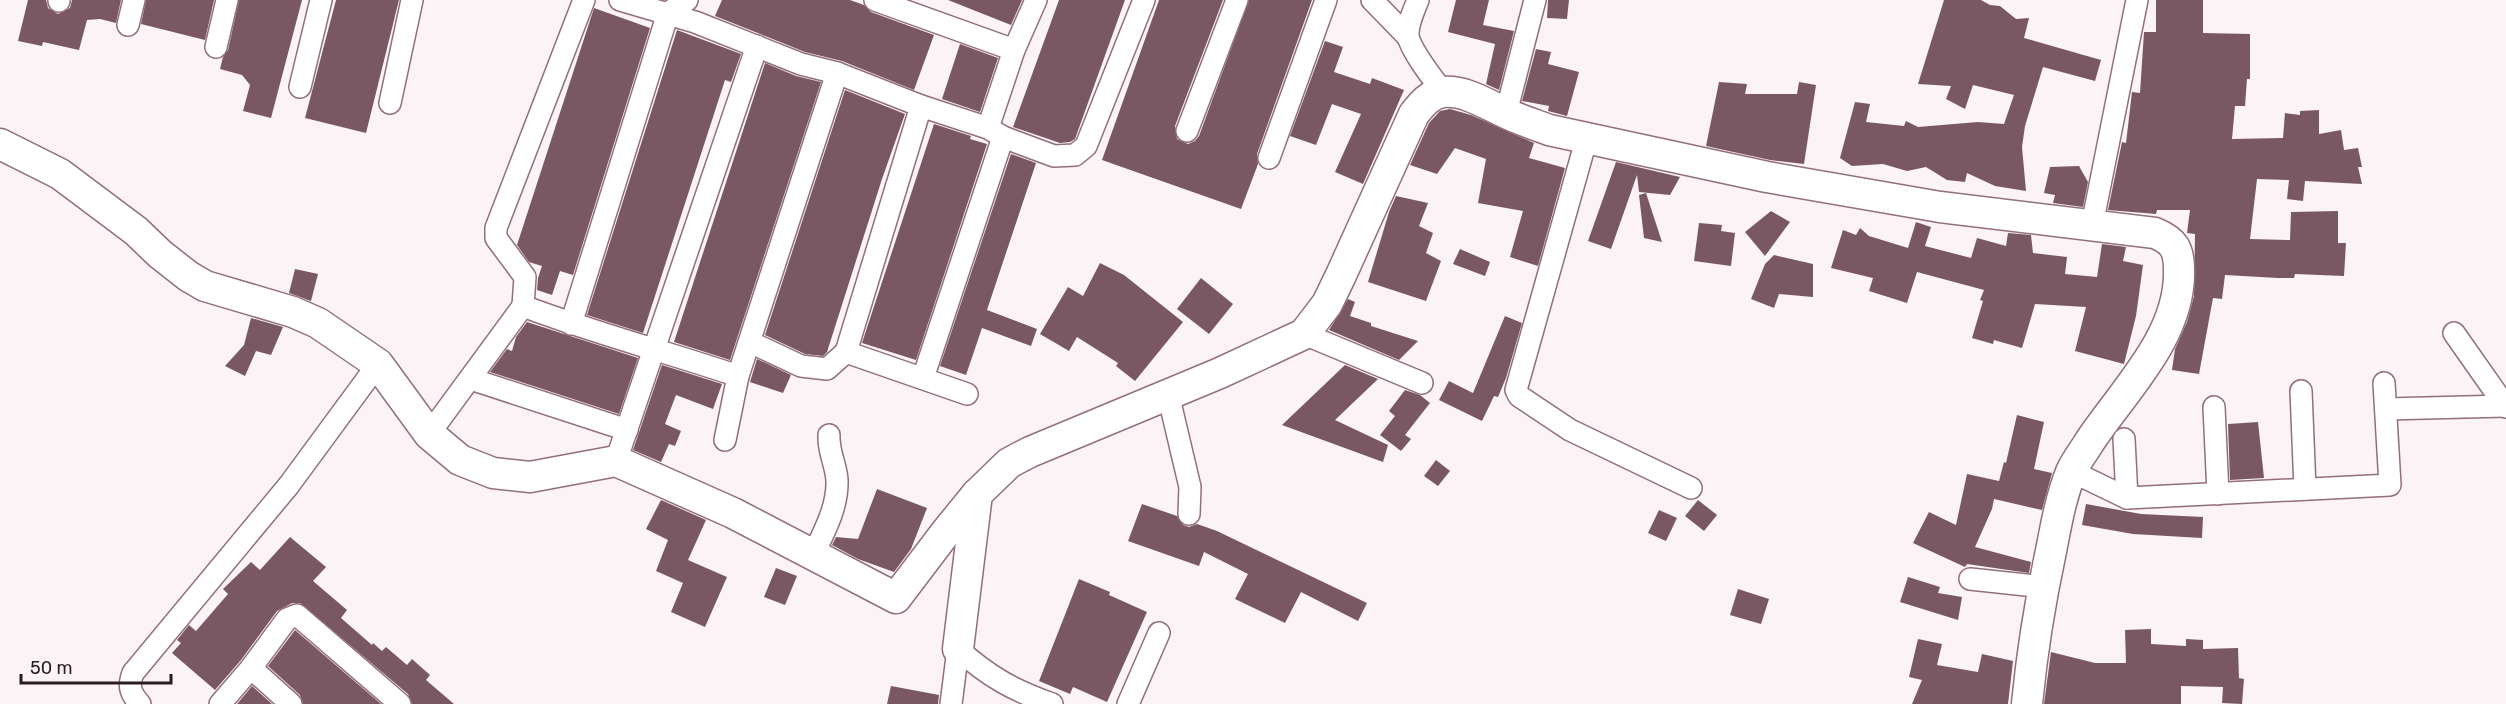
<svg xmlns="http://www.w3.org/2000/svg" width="2506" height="704" font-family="Rubik,sans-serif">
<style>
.building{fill:#795864}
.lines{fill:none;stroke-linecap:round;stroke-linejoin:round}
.street-casing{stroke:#926f7b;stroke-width:24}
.secondary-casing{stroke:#926f7b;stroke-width:33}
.street{stroke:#fff;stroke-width:21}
.secondary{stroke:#fff;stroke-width:30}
</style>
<rect width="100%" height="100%" fill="#fbf3f6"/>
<!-- building -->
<g class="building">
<polygon points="28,0 46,0 48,8 58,14 70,8 72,0 121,0 116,23 100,19 87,20 79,50 43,42 42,46 18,41"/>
<polygon points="146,0 214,0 205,40 141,24"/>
<polygon points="239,0 302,0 271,118 243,111 250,85 242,75 220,69 223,57 228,50"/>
<polygon points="336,0 399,0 366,133 305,118"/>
<polygon points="722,0 850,0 864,5 871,12 934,35 914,90 842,61 805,52 715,16"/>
<polygon points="948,0 1022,0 1011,25"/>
<polygon points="1059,0 1125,0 1075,139 1070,142 1060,143 1013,127"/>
<polygon points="1159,0 1223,0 1175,126 1177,139 1188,144 1195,141 1199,136 1249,0 1312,0 1257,154 1258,164 1241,209 1102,160"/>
<polygon points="1456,0 1489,0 1483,25 1514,31 1499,90 1486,84 1495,44 1448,32"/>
<polygon points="1548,0 1569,0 1567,19 1547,18"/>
<polygon points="1944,0 1981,0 1990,5 2000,6 2016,19 2029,18 2024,38 2101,60 2095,81 2043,67 2025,126 2022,147 2026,191 1995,186 1967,173 1965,182 1947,180 1926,167 1907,171 1883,164 1852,166 1840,158 1855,102 1870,104 1866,122 1904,126 1906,121 1918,127 1978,122 2004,124 2014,95 1973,85 1965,109 1946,99 1951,86 1918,84"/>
<polygon points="2156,0 2203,0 2203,33 2250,34 2250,79 2247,79 2245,106 2235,106 2232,139 2283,138 2285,113 2300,115 2300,111 2319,110 2319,134 2341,130 2344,150 2358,148 2362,167 2358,167 2362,184 2305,181 2303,201 2287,199 2289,180 2257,179 2250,239 2290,240 2291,212 2338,211 2338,243 2346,243 2344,276 2295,274 2294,278 2278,278 2225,275 2222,299 2213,298 2199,374 2172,370 2175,349 2187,322 2194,296 2195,234 2187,233 2190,210 2157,210 2156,214 2108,210 2122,142 2126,143 2132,92 2140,93 2144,32 2156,32"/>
<polygon points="594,8 650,28 573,275 560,271 552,295 537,290 538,278 542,266 529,262 517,245"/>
<polygon points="677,30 741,54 731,82 725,80 643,333 587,315"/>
<polygon points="1325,41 1343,47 1334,72 1370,84 1372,78 1404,90 1363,184 1335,172 1361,114 1332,104 1316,145 1290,136"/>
<polygon points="960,44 998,58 980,112 942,99"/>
<polygon points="1536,49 1551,52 1548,64 1579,72 1567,116 1548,111 1549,106 1522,101"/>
<polygon points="765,63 796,76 821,82 730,360 674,342"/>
<polygon points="1719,82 1747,84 1745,94 1797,94 1799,82 1816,85 1804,164 1770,160 1706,146"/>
<polygon points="845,90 905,114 882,179 827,352 823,356 805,354 765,335"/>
<polygon points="1450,109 1471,115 1534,143 1529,158 1565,168 1538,266 1510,257 1523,211 1478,203 1486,159 1455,148 1437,174 1410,165 1429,123 1440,111"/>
<polygon points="934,124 971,136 970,139 987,144 916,360 862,343"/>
<polygon points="1011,154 1036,163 987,310 1037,329 1031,346 982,328 966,375 940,366"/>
<polygon points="1616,162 1680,177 1670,195 1639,192 1637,175 1611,249 1588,241"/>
<polygon points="2079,166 2088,182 2083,207 2053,203 2055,195 2044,193 2050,167"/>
<polygon points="1646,193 1662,242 1644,238 1639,195"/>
<polygon points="1396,196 1428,203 1419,226 1433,233 1426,253 1441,261 1426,301 1368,282 1389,212"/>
<polygon points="1771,211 1790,222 1765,256 1745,232"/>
<polygon points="1916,222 1931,227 1925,246 1971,258 1977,238 2006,246 2008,233 2031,235 2033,253 2067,257 2065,274 2097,277 2102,244 2126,247 2123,261 2143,265 2136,316 2124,364 2075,351 2086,307 2035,304 2022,348 1994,340 1993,344 1972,338 1983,301 1980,300 1984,290 1917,272 1907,303 1869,291 1873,278 1831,268 1843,230 1856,235 1860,228 1869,236 1908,248"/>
<polygon points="1699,223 1722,225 1721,231 1735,233 1731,266 1694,261"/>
<polygon points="1460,249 1490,262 1485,276 1453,264"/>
<polygon points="1774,255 1813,264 1813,297 1779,294 1774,308 1751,299 1765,264"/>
<polygon points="1100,263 1124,275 1183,322 1135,381 1116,366 1118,363 1077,337 1069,351 1040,334 1068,287 1083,296"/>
<polygon points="295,269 318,274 311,301 289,293"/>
<polygon points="1201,278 1233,304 1209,334 1177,309"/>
<polygon points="1348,299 1355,302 1350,316 1371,323 1371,326 1418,341 1399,360 1329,330"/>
<polygon points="1505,316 1522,323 1506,378 1498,397 1494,396 1482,421 1439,400 1449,381 1473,393"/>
<polygon points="251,318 283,327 271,355 256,351 245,376 225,366 244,345"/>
<polygon points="527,322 638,358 619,414 490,372 507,349 512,351 516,337"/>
<polygon points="757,359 791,375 783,393 750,382"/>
<polygon points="662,365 722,384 713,409 676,395 665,424 681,431 675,446 669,444 661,462 633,450"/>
<polygon points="1345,365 1378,379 1335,420 1388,445 1383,462 1282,425"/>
<polygon points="1405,390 1420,395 1430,403 1405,435 1411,439 1401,451 1380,435 1395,416 1389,411"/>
<polygon points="2017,415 2044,422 2034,469 2052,473 2042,510 1994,499 1992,509 1975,547 2031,562 2029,573 1967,564 1965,567 1913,543 1929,512 1956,525 1967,474 1999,481 2004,462 2006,463"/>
<polygon points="2258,422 2264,478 2230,480 2228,424"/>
<polygon points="1436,460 1450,471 1438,486 1424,476"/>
<polygon points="877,489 927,508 911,549 894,572 858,559 832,545 836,537 858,539"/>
<polygon points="661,500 706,520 688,560 727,577 705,627 671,612 683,583 656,571 668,540 646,529"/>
<polygon points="1698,500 1717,515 1704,531 1685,516"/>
<polygon points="1142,504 1177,516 1183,525 1189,527 1197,524 1217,531 1367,603 1358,621 1301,592 1285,623 1235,599 1248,574 1204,552 1199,566 1128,541"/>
<polygon points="2086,504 2141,514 2203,517 2202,538 2133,534 2082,525"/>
<polygon points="1659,510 1677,518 1666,541 1648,533"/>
<polygon points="290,537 326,567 313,581 347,610 341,618 372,645 373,643 382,651 386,647 407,665 412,659 430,675 426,680 454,704 412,704 408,694 300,603 292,603 277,611 241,660 215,690 172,653 181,643 177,640 189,625 196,631 228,594 223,589 251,562 260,570"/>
<polygon points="776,568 797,576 785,605 764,597"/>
<polygon points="1908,577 1940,587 1938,593 1962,597 1958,620 1900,602"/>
<polygon points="1079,579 1110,592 1109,595 1147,612 1107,702 1073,687 1070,694 1039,681"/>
<polygon points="1738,589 1769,599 1761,624 1730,615"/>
<polygon points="2151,629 2151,644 2186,646 2186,639 2203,640 2203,649 2238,648 2239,678 2244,679 2242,704 2222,703 2223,687 2181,686 2181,704 2044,704 2051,652 2095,663 2126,663 2125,630"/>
<polygon points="295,630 381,704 303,704 300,695 268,666"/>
<polygon points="1918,639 1942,644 1937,665 1978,672 1982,654 2013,661 2008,704 1912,704 1922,680 1909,677"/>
<polygon points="252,686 272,704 237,704"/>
<polygon points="891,686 939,695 938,704 887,704"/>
</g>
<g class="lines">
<defs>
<g id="street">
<polyline points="620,0 695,22 801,64 837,73 921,106 988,128 1003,137 1054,156 1075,155 1086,146 1144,0"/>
<polyline points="875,0 1014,50"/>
<polyline points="1372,0 1408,37"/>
<path d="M1418 0C1414 10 1407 25 1408 36 1411 51 1434 80 1443 92"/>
<polyline points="59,1 59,0"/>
<polyline points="128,25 134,0"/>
<polyline points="216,47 227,0"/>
<polyline points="300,87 321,0"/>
<polyline points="390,103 412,0"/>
<polyline points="921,106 846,352 967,394"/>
<polyline points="1506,113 1535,0"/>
<polyline points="988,128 1014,50 1036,0"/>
<polyline points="1187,131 1237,0"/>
<polyline points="1587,137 1516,390 1519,396 1570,430 1691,488"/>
<polyline points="1269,158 1326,0"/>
<polyline points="2092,225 2137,0"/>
<polyline points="523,306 525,277 496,238 496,228 584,0"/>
<polyline points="571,324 668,13 687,0"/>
<polyline points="2454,333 2506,407"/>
<polyline points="1304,334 1422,383"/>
<polyline points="750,342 801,366 827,369 846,352"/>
<polyline points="738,376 837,73"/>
<polyline points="923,378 1003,137"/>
<polyline points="471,379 627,430"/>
<polyline points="2301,391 2305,489"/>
<polyline points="1168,394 1190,487 1189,514"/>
<polyline points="2214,407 2218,494"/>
<polyline points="2386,409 2505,406"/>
<path d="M429 434 523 306C594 333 667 352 738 376L725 440"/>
<polyline points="2124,439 2127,498"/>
<polyline points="616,461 757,46"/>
<polyline points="2071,471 2127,498 2390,485 2384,383"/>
<path d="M813 555C824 532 838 507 837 480 836 464 828 452 829 435"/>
<polyline points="1970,579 2044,587"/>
<path d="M958 649C989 677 1013 690 1052 704"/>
<polyline points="251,668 291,704"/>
<path d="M140 704C130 693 128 686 133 673L289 485 378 364"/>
<polyline points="220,704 251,668 287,619 297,615 400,704"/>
<polyline points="951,704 958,649"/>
<polyline points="1128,704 1159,633"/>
</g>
<g id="secondary">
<polyline points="0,144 60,174 136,231 160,254 188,276 205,286 293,312 318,323 378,364 429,434 460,460 493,473 530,477 616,461 733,513 896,598 946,532 977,494"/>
<path d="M958 649 977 494 1009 463 1030 452 1220 373 1304 334 1327 304 1341 275 1414 114C1422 104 1430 94 1443 92 1467 90 1489 106 1510 115 1523 121 1536 125 1549 130L1767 177 1940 207 2155 233C2174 241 2179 249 2179 270 2181 336 2124 390 2090 441 2084 451 2076 461 2071 472 2061 497 2056 525 2051 551 2040 602 2032 652 2027 704"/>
</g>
</defs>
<!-- street casing -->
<use href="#street" class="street-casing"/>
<!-- secondary casing -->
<use href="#secondary" class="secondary-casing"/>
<!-- street -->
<use href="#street" class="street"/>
<!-- secondary -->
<use href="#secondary" class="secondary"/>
</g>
<!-- scale -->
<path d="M21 674v9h150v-9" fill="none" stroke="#2a1c21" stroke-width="3"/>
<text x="30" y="674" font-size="18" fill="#2a1c21" stroke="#fbf3f6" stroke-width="4.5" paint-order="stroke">50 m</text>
</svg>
